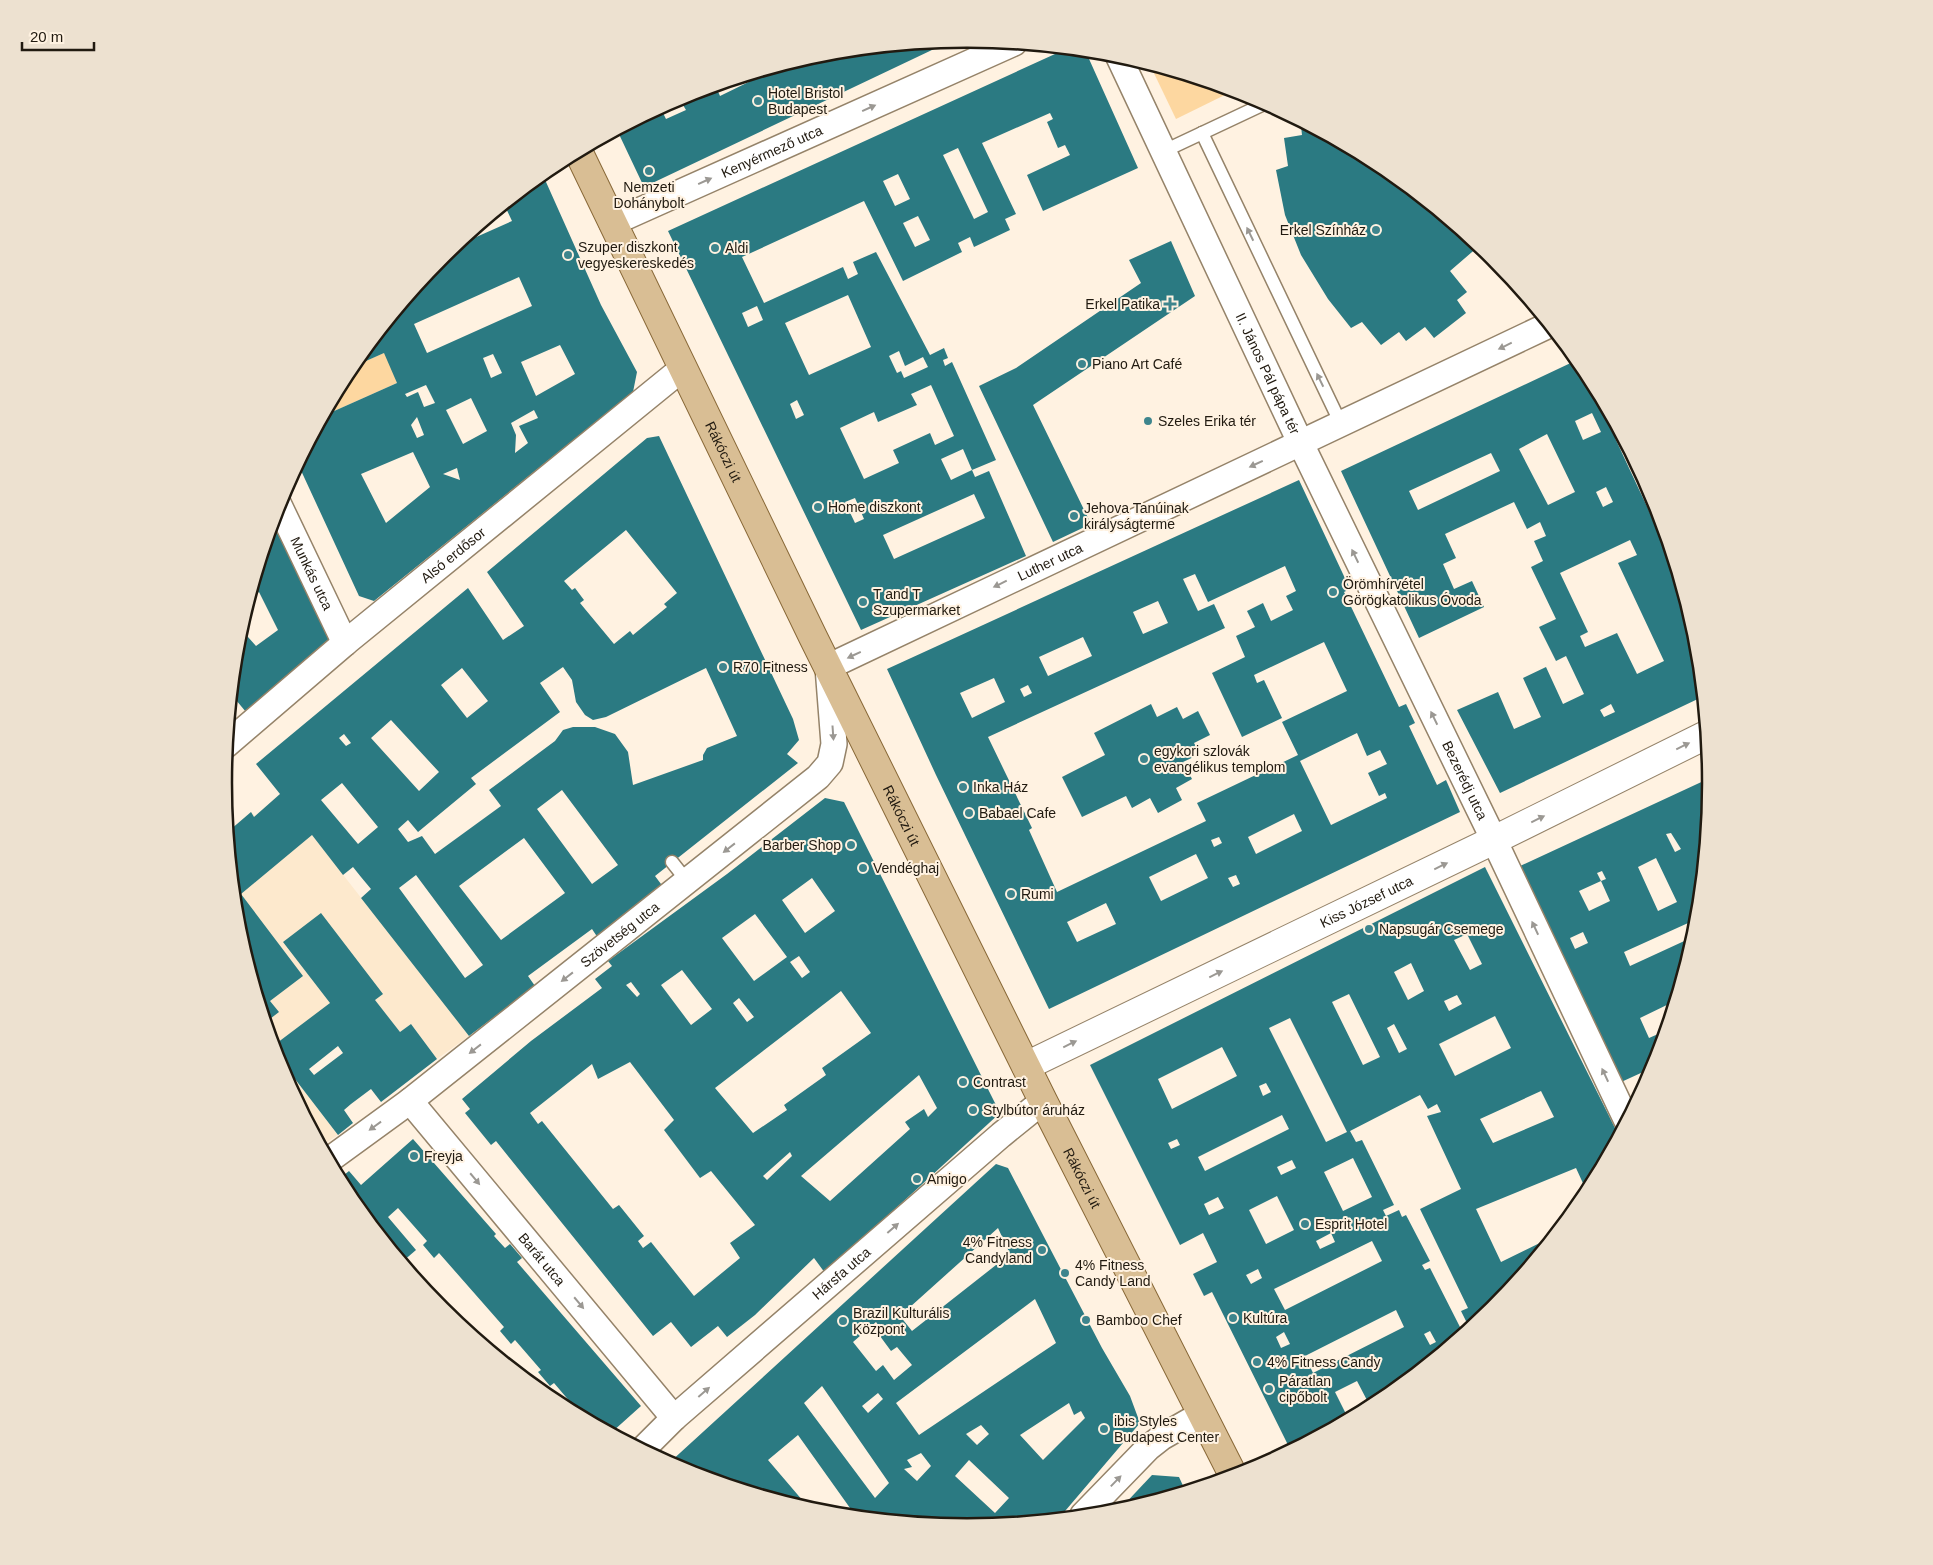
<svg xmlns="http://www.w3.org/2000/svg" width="1933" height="1565" font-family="Helvetica,sans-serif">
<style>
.built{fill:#fde9cd}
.green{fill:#fdd7a0}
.building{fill:#2b7a82;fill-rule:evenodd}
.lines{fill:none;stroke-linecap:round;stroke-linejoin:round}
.lane-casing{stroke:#958369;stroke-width:15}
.street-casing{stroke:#958369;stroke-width:28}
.secondary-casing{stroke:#958369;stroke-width:30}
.primary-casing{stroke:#886837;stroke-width:30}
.lane{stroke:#fff;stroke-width:12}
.street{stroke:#fff;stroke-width:25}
.secondary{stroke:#fff;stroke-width:28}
.primary{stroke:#d9be94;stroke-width:28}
.oneway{fill:#9b9893}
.poi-dot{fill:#3e858d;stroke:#fff2e1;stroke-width:2}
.labels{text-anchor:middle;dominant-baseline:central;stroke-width:4;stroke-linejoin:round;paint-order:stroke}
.poi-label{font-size:14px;fill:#211a10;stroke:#fff2e1;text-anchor:start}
.street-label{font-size:14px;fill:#211a10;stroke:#fff2e1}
.rim{fill:none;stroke:#211a10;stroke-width:2.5}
</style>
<rect width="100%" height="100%" fill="#fff2e1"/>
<!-- built -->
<polygon class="built" points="280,794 469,1036 437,1059 411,1024 400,1032 375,1000 295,1079 338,1135 321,1146 279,1067 237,927 228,838 233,834 230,830 251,812 255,816"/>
<!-- green -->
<g class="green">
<polygon points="1150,65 1235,90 1176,119"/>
<polygon points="386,352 397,383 323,416 348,369"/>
</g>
<!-- building -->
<g class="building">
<polygon points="953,40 644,187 617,130 660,107 666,119 686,110 683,105 701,96 698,90 715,85 720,96 771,71 770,69 822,53"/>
<path d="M1066 49 1085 50 1138 168 1043 211 1027 175 1070 155 1065 145 1058 148 1047 122 1053 119 1050 113 982 143 1016 214 1005 219 1010 230 974 247 970 237 958 243 962 252 903 281 864 201 742 257 764 303 843 267 848 279 858 274 853 262 876 252 930 355 944 348 948 358 943 360 945 366 952 362 996 460 972 470 963 449 941 459 951 480 972 470 975 477 989 471 1026 556 861 630 668 231ZM958 148 988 212 974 219 943 155ZM898 174 910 199 895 206 883 181ZM918 216 930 240 915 247 903 223ZM848 295 871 347 809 375 785 323ZM757 306 763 320 748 327 742 313ZM899 351 905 366 923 357 928 367 904 378 901 371 897 373 889 356ZM931 385 954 436 935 445 930 433 893 450 899 463 864 479 840 428 874 412 878 422 917 405 911 394ZM797 400 804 415 796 419 790 404ZM974 494 985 518 894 559 883 535ZM855 498 864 519 855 523 845 502Z"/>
<polygon points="1307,125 1380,164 1479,246 1450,271 1467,292 1457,300 1466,313 1434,338 1425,327 1406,341 1399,332 1381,345 1362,322 1351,328 1328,299 1301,255 1285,215 1276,170 1288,166 1284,138 1302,135 1301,126"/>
<path d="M542 173 601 305 637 372 633 392 374 601 359 596 298 464 323 416 397 383 384 353 348 369 441 256 463 238 465 242 512 221 504 204ZM519 277 532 306 427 353 414 324ZM560 345 575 374 536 396 521 362ZM493 354 502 373 491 378 483 358ZM426 385 435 403 424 407 418 392 407 397 405 394ZM471 398 487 431 463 444 446 410ZM534 410 538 418 519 426 528 443 515 453 516 435 511 423ZM417 417 424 435 417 438 411 425ZM413 452 430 487 386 523 361 474ZM457 468 460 480 443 474Z"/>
<polygon points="1171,241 1195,296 1033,405 1091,524 1053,542 979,386 1016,368 1141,283 1129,260"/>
<path d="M1577 360 1585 370 1620 435 1615 438 1657 528 1662 525 1696 638 1702 697 1500 793 1457 710 1498 692 1514 729 1541 717 1523 678 1546 667 1563 704 1584 694 1566 656 1556 661 1539 627 1556 619 1531 567 1543 561 1534 541 1546 536 1540 522 1527 529 1514 502 1445 534 1456 558 1443 564 1454 589 1472 581 1484 607 1419 638 1341 471ZM1592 413 1601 432 1583 440 1575 421ZM1547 434 1575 492 1548 505 1519 449ZM1491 453 1500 471 1418 510 1409 491ZM1606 487 1613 502 1603 507 1596 492ZM1630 540 1637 555 1618 563 1664 661 1637 674 1617 633 1585 647 1580 636 1588 632 1560 573ZM1611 704 1615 712 1604 717 1600 710Z"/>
<path d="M659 436 793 719 799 740 787 754 798 763 655 876 664 888 598 938 592 929 528 976 535 986 469 1036 361 898 371 889 361 877 353 867 343 875 312 835 241 894 303 976 270 1001 279 1012 266 1022 237 927 228 838 233 834 230 830 251 812 254 817 280 794 256 764 468 588 503 640 524 626 487 572 647 438ZM626 530 677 593 664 604 667 607 633 635 630 631 614 644 580 603 584 600 575 588 572 590 564 581ZM563 667 572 680 576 702 585 715 593 720 606 717 706 668 737 736 707 748 703 755V760L633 785 628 752 615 734 595 727H573L563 730 555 741 489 790 501 806 435 854 422 836 408 842 398 829 408 820 418 832 476 784 471 778 560 712 540 683ZM462 668 488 701 467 718 441 685ZM391 720 439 772 419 791 371 738ZM344 734 351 743 346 746 339 738ZM342 783 378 827 358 844 321 800ZM562 790 618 865 592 884 537 809ZM524 838 565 893 501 940 459 886ZM416 875 483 965 465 978 399 888Z"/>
<path d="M1299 480 1350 589 1344 592 1399 707 1406 704 1415 723 1409 726 1437 785 1446 780 1460 812 1049 1009 936 775 887 669ZM1285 566 1296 591 1286 596 1293 610 1271 621 1263 603 1247 611 1255 627 1236 636 1245 657 1212 673 1242 737 1282 718 1264 680 1257 683 1254 675 1324 642 1347 691 1282 722 1298 755 1197 803 1206 821 1057 892 1029 830 1032 828 988 737 1225 628 1214 604 1198 611 1183 579 1195 574 1208 602ZM1158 601 1168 623 1143 634 1133 612ZM1083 637 1092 656 1048 676 1039 657ZM994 678 1005 702 972 718 960 693ZM1028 685 1032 693 1024 697 1020 689ZM1357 733 1367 756 1380 750 1387 764 1368 773 1379 796 1385 793 1387 798 1331 825 1300 761ZM1294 814 1302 831 1256 854 1248 837ZM1219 837 1222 843 1214 847 1211 840ZM1196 854 1208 878 1161 901 1149 877ZM1236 875 1240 884 1233 887 1228 878ZM1106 903 1116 924 1077 942 1067 922Z"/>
<polygon points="275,513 334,639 246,712 231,694 237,637 240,628 256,646 278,630 259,592 249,599"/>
<polygon points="1151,704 1157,717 1177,707 1183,719 1198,711 1210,735 1194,743 1200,754 1183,762 1192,779 1176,788 1182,800 1158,813 1150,798 1132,808 1126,796 1082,817 1062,777 1105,755 1094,733"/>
<path d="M1710 778 1705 838 1700 840 1704 848 1697 919 1624 952 1630 966 1693 937 1673 1002 1640 1018 1649 1038 1665 1031 1654 1067 1619 1083 1520 866ZM1671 833 1681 849 1675 852 1666 834ZM1656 858 1677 902 1658 911 1638 867ZM1602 871 1606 879 1601 881 1610 901 1589 911 1579 891 1601 881 1597 873ZM1583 932 1588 943 1575 949 1570 938Z"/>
<path d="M825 798 844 802 1000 1113 825 1273 814 1258 755 1315 727 1337 718 1326 691 1347 671 1322 653 1336 496 1141 491 1145 465 1113 470 1109 462 1099 531 1041 602 988 595 979 612 966 608 961 727 874ZM812 878 835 911 805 933 782 900ZM755 914 787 957 754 981 722 938ZM799 956 810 972 802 978 790 962ZM682 970 712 1009 691 1025 661 985ZM631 982 640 994 637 997 626 985ZM841 991 871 1033 822 1068 826 1075 784 1105 787 1110 753 1133 715 1088ZM739 998 754 1017 747 1022 733 1003ZM630 1062 674 1120 664 1130 700 1178 711 1171 755 1225 730 1243 740 1258 694 1296 651 1242 643 1248 638 1241 644 1236 619 1205 613 1209 542 1121 538 1124 530 1113 592 1064 598 1079ZM919 1075 937 1108 928 1117 924 1109 905 1122 910 1129 830 1201 801 1176ZM790 1152 792 1156 767 1180 763 1176Z"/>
<path d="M1485 867 1618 1134 1587 1192 1576 1168 1476 1209 1501 1262 1550 1238 1492 1309 1379 1401 1370 1406 1357 1381 1335 1392 1348 1418 1290 1449 1212 1292 1204 1296 1193 1274 1217 1262 1203 1233 1180 1245 1090 1065ZM1467 934 1482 964 1470 970 1454 940ZM1411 963 1424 991 1408 1000 1394 972ZM1349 994 1380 1057 1363 1065 1332 1002ZM1457 995 1462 1004 1449 1011 1444 1001ZM1495 1016 1511 1048 1455 1076 1439 1044ZM1290 1018 1347 1132 1326 1142 1269 1028ZM1394 1024 1407 1049 1399 1053 1387 1028ZM1222 1047 1237 1076 1172 1109 1158 1079ZM1266 1083 1271 1092 1263 1096 1259 1086ZM1541 1091 1554 1117 1493 1143 1480 1119ZM1420 1095 1428 1109 1437 1104 1441 1112 1427 1116 1461 1189 1420 1209 1468 1308 1461 1311 1468 1325 1461 1329 1430 1268 1425 1270 1422 1265 1430 1261 1406 1215 1402 1217 1399 1210 1386 1216 1383 1210 1394 1205 1362 1140 1356 1142 1350 1131ZM1282 1115 1289 1129 1205 1171 1198 1157ZM1177 1139 1180 1145 1171 1149 1168 1143ZM1353 1158 1372 1197 1343 1211 1324 1172ZM1292 1160 1296 1168 1281 1175 1277 1167ZM1277 1196 1294 1230 1266 1244 1249 1210ZM1218 1197 1224 1208 1209 1215 1204 1204ZM1331 1233 1335 1242 1320 1249 1316 1241ZM1372 1241 1382 1261 1285 1310 1274 1289ZM1258 1269 1262 1278 1251 1284 1246 1275ZM1396 1310 1404 1327 1313 1373 1305 1356ZM1430 1331 1436 1342 1430 1345 1424 1334ZM1284 1332 1290 1344 1281 1348 1276 1337Z"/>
<path d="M321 913 383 994 375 1000 400 1032 411 1024 437 1059 381 1102 371 1089 351 1104 344 1110 353 1123 338 1135 275 1053 273 1046 330 1003 283 942ZM338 1046 343 1053 314 1075 309 1069Z"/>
<polygon points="413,1139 496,1234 494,1236 505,1248 510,1244 522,1258 517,1262 641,1406 612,1432 583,1417 554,1383 550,1386 538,1372 541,1370 515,1340 511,1344 500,1331 504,1327 439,1253 434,1258 423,1245 427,1241 398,1208 388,1217 416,1250 402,1262 348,1195 339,1179 349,1171 361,1185"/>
<path d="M996 1164 1008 1168 1102 1348 1130 1396 1140 1423 1060 1517 966 1526 855 1515 798 1435 768 1460 809 1508 682 1470 669 1463ZM998 1228 1010 1254 912 1331 900 1316ZM1035 1299 1056 1343 919 1435 896 1403ZM876 1322 881 1329 877 1332 891 1351 897 1347 912 1365 894 1380 883 1365 876 1371 853 1342ZM822 1386 889 1483 875 1498 804 1403ZM878 1393 883 1399 868 1413 862 1406ZM1069 1403 1074 1415 1081 1411 1085 1418 1043 1460 1020 1435ZM981 1425 989 1434 977 1445 966 1434ZM921 1453 931 1466 917 1481 904 1469 912 1467 907 1460ZM969 1460 1009 1498 995 1513 955 1476Z"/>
<polygon points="1152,1475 1179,1477 1185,1490 1120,1509"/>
</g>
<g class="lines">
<defs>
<g id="lane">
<polyline points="1202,133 1341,424"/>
<polyline points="1164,151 1266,103"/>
<polyline points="672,862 687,881"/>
</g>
<g id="street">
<path id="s1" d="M1118 55 1301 444 1494 840 1626 1119"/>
<path id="s2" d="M612 223 1014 43"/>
<path id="s3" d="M278 503 345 643"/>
<path id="s4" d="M226 745 345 643 683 368"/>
<path id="s5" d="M410 1101 674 1418"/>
<path id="s6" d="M329 1160 410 1101 818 777 830 763 834 744 828 667 1549 325"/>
<path id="s7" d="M643 1449 674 1418 1001 1135 1043 1101"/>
<polyline points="1083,1515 1148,1448 1162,1437 1202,1414"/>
</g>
<g id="secondary">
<path id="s8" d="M1026 1066 1494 840 1706 735"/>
</g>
<g id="primary">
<path id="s9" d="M578 151 813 637 1043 1101 1233 1475"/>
</g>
</defs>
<!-- lane casing -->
<use href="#lane" class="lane-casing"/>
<!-- street casing -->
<use href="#street" class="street-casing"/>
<!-- secondary casing -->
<use href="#secondary" class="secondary-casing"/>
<!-- primary casing -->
<use href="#primary" class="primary-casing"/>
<!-- lane -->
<use href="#lane" class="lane"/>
<!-- street -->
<use href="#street" class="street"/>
<!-- secondary -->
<use href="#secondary" class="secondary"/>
<!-- primary -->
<use href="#primary" class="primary"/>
</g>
<!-- one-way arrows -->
<defs><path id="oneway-solid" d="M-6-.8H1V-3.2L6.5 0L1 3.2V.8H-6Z" transform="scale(1.25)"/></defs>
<g class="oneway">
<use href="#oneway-solid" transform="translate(869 108) rotate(-24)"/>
<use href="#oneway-solid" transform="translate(705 181) rotate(-24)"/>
<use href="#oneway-solid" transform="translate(1250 234) rotate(-116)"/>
<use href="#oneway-solid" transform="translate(1505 346) rotate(154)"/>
<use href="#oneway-solid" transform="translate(1320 380) rotate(-116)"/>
<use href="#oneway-solid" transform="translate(1256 464) rotate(155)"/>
<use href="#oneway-solid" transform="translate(1355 556) rotate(-116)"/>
<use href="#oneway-solid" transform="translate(1000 584) rotate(154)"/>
<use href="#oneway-solid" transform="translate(854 655) rotate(155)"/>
<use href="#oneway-solid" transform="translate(1434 718) rotate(-116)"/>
<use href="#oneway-solid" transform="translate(833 733) rotate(86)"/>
<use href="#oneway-solid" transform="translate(1683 746) rotate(-26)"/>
<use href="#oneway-solid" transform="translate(1538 819) rotate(-26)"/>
<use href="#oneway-solid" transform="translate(729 848) rotate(142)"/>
<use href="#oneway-solid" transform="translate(1441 866) rotate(-26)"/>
<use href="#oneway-solid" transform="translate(1535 928) rotate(-115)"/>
<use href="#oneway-solid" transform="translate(1216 974) rotate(-26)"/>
<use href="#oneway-solid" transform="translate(567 977) rotate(142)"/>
<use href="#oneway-solid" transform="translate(1070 1044) rotate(-26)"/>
<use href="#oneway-solid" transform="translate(475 1049) rotate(142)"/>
<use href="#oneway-solid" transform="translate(1605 1075) rotate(-115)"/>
<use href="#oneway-solid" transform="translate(375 1126) rotate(144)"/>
<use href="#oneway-solid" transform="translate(475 1179) rotate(50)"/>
<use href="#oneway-solid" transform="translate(893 1228) rotate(-41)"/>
<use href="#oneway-solid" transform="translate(579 1303) rotate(50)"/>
<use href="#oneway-solid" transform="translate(704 1392) rotate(-41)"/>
<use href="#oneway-solid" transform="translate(1116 1481) rotate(-46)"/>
</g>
<!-- markers -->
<g class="poi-dot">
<circle cx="758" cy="101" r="5"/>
<circle cx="649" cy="171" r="5"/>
<circle cx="1376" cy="230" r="5"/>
<circle cx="715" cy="248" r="5"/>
<circle cx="568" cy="255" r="5"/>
<path d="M1167.5 296.5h5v5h5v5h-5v5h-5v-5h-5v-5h5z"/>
<circle cx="1082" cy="364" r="5"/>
<circle cx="1148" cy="421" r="5"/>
<circle cx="818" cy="507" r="5"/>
<circle cx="1074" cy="516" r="5"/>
<circle cx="1333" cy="592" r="5"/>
<circle cx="863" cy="602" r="5"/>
<circle cx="723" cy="667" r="5"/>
<circle cx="1144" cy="759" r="5"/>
<circle cx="963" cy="787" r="5"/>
<circle cx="969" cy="813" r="5"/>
<circle cx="851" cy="845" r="5"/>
<circle cx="863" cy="868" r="5"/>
<circle cx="1011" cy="894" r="5"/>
<circle cx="1369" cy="929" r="5"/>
<circle cx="963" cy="1082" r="5"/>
<circle cx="973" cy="1110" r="5"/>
<circle cx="414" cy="1156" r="5"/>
<circle cx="917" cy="1179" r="5"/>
<circle cx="1305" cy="1224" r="5"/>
<circle cx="1042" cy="1250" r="5"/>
<circle cx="1065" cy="1273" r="5"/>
<circle cx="1233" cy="1318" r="5"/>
<circle cx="1086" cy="1320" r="5"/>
<circle cx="843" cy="1321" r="5"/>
<circle cx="1257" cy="1362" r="5"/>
<circle cx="1269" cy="1389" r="5"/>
<circle cx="1104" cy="1429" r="5"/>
</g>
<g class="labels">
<!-- poi labels -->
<g class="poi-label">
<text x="768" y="93">Hotel Bristol<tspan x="768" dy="16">Budapest</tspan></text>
<text x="649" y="187" text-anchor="middle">Nemzeti<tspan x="649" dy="16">Dohánybolt</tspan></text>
<text x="1366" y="230" text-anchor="end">Erkel Színház</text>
<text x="578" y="247">Szuper diszkont<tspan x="578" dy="16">vegyeskereskedés</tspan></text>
<text x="725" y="248">Aldi</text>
<text x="1160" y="304" text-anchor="end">Erkel Patika</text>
<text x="1092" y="364">Piano Art Café</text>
<text x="1158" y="421">Szeles Erika tér</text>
<text x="828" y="507">Home diszkont</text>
<text x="1084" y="508">Jehova Tanúinak<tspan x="1084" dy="16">királyságterme</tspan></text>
<text x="1343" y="584">Örömhírvétel<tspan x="1343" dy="16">Görögkatolikus Óvoda</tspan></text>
<text x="873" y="594">T and T<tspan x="873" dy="16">Szupermarket</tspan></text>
<text x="733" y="667">R70 Fitness</text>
<text x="1154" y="751">egykori szlovák<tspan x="1154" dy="16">evangélikus templom</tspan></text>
<text x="973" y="787">Inka Ház</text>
<text x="979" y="813">Babael Cafe</text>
<text x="841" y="845" text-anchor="end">Barber Shop</text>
<text x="873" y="868">Vendéghaj</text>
<text x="1021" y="894">Rumi</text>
<text x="1379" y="929">Napsugár Csemege</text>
<text x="973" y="1082">Contrast</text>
<text x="983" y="1110">Stylbútor áruház</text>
<text x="424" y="1156">Freyja</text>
<text x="927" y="1179">Amigo</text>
<text x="1315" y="1224">Esprit Hotel</text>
<text x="1032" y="1242" text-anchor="end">4% Fitness<tspan x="1032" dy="16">Candyland</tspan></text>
<text x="1075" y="1265">4% Fitness<tspan x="1075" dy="16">Candy Land</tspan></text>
<text x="853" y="1313">Brazil Kulturális<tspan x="853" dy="16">Központ</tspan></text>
<text x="1243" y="1318">Kultúra</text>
<text x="1096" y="1320">Bamboo Chef</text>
<text x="1267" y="1362">4% Fitness Candy</text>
<text x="1279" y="1381">Páratlan<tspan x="1279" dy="16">cipőbolt</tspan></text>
<text x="1114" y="1421">ibis Styles<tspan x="1114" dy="16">Budapest Center</tspan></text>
</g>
<!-- street labels -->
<g class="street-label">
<text stroke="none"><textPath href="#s2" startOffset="175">Kenyérmező utca</textPath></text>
<text stroke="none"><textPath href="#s1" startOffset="352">II. János Pál pápa tér</textPath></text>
<text stroke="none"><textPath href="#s9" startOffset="334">Rákóczi út</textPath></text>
<text stroke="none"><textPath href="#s4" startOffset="296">Alsó erdősor</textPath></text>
<text stroke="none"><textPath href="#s6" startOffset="982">Luther utca</textPath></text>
<text stroke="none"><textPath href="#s3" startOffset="78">Munkás utca</textPath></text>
<text stroke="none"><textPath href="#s1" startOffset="804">Bezerédj utca</textPath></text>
<text stroke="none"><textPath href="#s9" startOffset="739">Rákóczi út</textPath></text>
<text stroke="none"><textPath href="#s8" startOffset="378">Kiss József utca</textPath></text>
<text stroke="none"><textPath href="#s6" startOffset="368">Szövetség utca</textPath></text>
<text stroke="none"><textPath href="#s9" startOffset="1144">Rákóczi út</textPath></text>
<text stroke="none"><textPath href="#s5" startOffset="206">Barát utca</textPath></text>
<text stroke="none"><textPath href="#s7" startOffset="265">Hársfa utca</textPath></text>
</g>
</g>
<!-- crop -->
<path d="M0 0H1933V1565H0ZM232 783a735 735 0 1 1 1470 0a735 735 0 1 1-1470 0Z" fill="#ede1d0" fill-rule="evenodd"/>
<path class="rim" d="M232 783a735 735 0 1 1 1470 0a735 735 0 1 1-1470 0Z"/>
<!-- scale -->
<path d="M22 42v8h72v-8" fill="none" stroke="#211a10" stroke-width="2.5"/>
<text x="30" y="42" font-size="15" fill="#211a10" stroke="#fff2e1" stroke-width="4" paint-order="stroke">20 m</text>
</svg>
